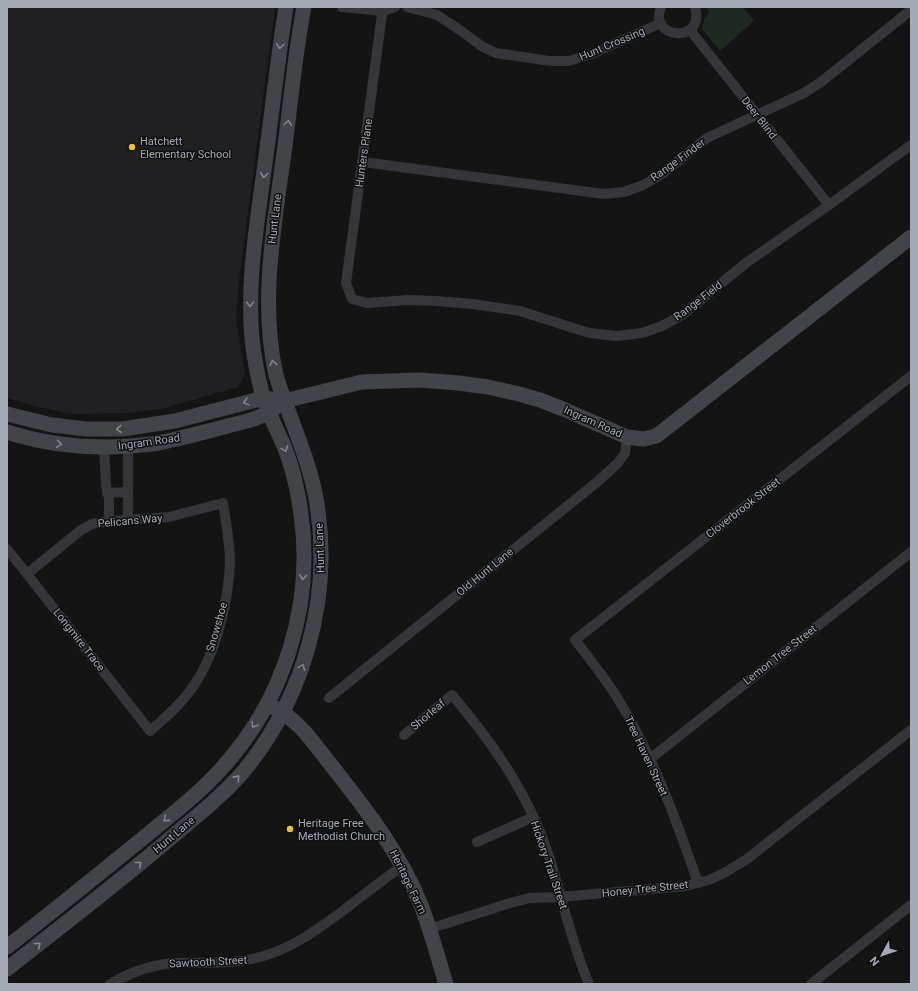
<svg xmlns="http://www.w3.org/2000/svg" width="918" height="991" font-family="Roboto,sans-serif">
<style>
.built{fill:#202022}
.green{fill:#202822}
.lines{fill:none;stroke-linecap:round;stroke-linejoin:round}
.street{stroke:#35353a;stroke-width:10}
.secondary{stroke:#43444a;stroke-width:15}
.oneway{stroke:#838690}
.poi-dot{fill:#eec133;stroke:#0f0f10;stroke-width:1.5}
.labels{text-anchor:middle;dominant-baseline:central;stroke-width:3;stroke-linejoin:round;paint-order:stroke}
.street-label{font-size:11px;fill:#a6a9b6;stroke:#0f0f10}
.poi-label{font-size:11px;fill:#a6a9b6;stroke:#0f0f10;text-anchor:start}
</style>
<rect width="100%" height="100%" fill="#141415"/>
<!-- built -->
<polygon class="built" points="8,7 275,7 239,281 236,319 245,375 238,387 161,409 128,413 72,414 38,407 7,398 7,13"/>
<!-- green -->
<polygon class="green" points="707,7 743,7 754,21 720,51 702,29 704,20 709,13"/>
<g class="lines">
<!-- street -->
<g class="street">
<polyline points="342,7 383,11 395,7"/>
<polyline points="383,7 346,283 352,299 367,303 408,300 436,301 473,304 520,311 589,333 617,336 642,333 662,326 682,315 746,263 829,205 911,145"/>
<polyline points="407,7 437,15 457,28 483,47 496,53 550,61 569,61 594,53 661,23"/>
<path d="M661 7C647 39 706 45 695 7"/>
<polyline points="690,30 829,205"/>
<polyline points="363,162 604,194 624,192 643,185 662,174 707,138 804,93 821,82 911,10"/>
<polyline points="128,446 128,519"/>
<polyline points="104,447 106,486 109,498 109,521"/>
<polyline points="107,493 128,492"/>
<path d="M7 549 27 574 150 731C164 719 178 707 189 692 215 659 228 605 230 563 230 543 226 523 223 503L169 517 109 521 92 524 81 530 27 574"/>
<polyline points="329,698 596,483 618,463 625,453 627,437"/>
<path d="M404 735 452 695C492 742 528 793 548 853 562 896 571 942 589 984"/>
<polyline points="650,759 911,552"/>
<polyline points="477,842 533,817"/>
<path d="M698 883C676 819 653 756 618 699 605 678 590 659 575 640L911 376"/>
<polyline points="429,929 507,904 529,898 560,897 686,886 709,880 726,872 747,859 911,730"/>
<path d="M110 984C129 973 150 965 173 963 202 962 231 965 260 957 292 949 318 929 344 910 363 895 383 880 402 866"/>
<polyline points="811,984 911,905"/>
</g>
<!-- secondary -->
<g class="secondary">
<polyline points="7,414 52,425 86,429 122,429 175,421 264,398 284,401 362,382 420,380 458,383 488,387 519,394 540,400 563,409 627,437 644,439 656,436 664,430 911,237"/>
<path d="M7 432C54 447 103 450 152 444 176 440 200 433 224 427 242 422 263 419 277 406"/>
<path d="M273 707C300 721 312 741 331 765 366 809 400 853 421 905 431 931 438 958 446 984"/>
<path d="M7 947C51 913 94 878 137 843 166 819 197 796 222 768 284 700 314 605 301 514 298 491 293 468 284 446 277 430 269 414 263 397 258 378 254 358 252 339 247 284 256 231 263 178 271 121 277 64 286 7"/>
<path d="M7 969C63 925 119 882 173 836 197 816 222 796 243 772 304 698 332 599 317 504 310 459 289 419 276 375 259 299 275 222 285 146 291 100 295 53 304 7"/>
</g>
</g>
<!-- one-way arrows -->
<defs><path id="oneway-chevron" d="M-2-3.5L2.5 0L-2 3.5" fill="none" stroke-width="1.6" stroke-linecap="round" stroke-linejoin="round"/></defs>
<g class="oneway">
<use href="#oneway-chevron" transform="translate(280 46) rotate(97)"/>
<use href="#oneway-chevron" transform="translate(288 123) rotate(-83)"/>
<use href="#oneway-chevron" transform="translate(264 175) rotate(97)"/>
<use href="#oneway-chevron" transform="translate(250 304) rotate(90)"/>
<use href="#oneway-chevron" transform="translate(273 363) rotate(-100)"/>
<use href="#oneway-chevron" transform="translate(246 402) rotate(165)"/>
<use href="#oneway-chevron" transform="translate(119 429) rotate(178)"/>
<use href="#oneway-chevron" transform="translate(59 444) rotate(8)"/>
<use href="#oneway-chevron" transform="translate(285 449) rotate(69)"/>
<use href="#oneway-chevron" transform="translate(303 577) rotate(94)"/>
<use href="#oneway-chevron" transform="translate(302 667) rotate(-69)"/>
<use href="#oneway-chevron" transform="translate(254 725) rotate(122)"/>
<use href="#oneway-chevron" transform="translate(237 778) rotate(-48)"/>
<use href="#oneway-chevron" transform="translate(166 819) rotate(140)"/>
<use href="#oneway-chevron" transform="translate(139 864) rotate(-39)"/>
<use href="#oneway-chevron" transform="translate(38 945) rotate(-38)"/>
</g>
<!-- markers -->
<g class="poi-dot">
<circle cx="132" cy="147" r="4"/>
<circle cx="290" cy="829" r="4"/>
</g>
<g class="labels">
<!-- street labels -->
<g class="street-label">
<text transform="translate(612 44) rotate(-23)">Hunt Crossing</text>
<text transform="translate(759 118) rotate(52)">Deer Blind</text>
<text transform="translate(364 153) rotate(-82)">Hunters Plane</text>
<text transform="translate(678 160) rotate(-36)">Range Finder</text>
<text transform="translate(275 219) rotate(-83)">Hunt Lane</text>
<text transform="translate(698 301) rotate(-37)">Range Field</text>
<text transform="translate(593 422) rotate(24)">Ingram Road</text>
<text transform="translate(149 442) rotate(-8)">Ingram Road</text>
<text transform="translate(743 508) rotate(-38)">Cloverbrook Street</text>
<text transform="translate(130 521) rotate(-5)">Pelicans Way</text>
<text transform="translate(320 548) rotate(-92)">Hunt Lane</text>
<text transform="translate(485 572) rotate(-39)">Old Hunt Lane</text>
<text transform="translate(217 627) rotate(-74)">Snowshoe</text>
<text transform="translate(79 640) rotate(52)">Longmire Trace</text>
<text transform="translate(780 655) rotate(-38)">Lemon Tree Street</text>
<text transform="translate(428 715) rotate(-40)">Shorleaf</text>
<text transform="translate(646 756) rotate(65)">Tree Haven Street</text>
<text transform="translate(174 835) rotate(-40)">Hunt Lane</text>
<text transform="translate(549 865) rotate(71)">Hickory Trail Street</text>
<text transform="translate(408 882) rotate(64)">Heritage Farm</text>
<text transform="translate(645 889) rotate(-6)">Honey Tree Street</text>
<text transform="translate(208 962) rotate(-3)">Sawtooth Street</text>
</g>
<!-- poi labels -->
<g class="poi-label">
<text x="140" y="141">Hatchett<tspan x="140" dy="13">Elementary School</tspan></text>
<text x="298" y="823">Heritage Free<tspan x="298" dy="13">Methodist Church</tspan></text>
</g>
</g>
<!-- border -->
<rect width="918" height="991" fill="none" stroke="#a6a9b6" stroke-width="16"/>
<!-- north arrow -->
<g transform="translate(882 955) rotate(230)" stroke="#0f0f10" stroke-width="3" paint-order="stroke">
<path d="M0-3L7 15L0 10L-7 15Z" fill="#a6a9b6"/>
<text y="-6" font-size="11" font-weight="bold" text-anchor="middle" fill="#a6a9b6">N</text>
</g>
</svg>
